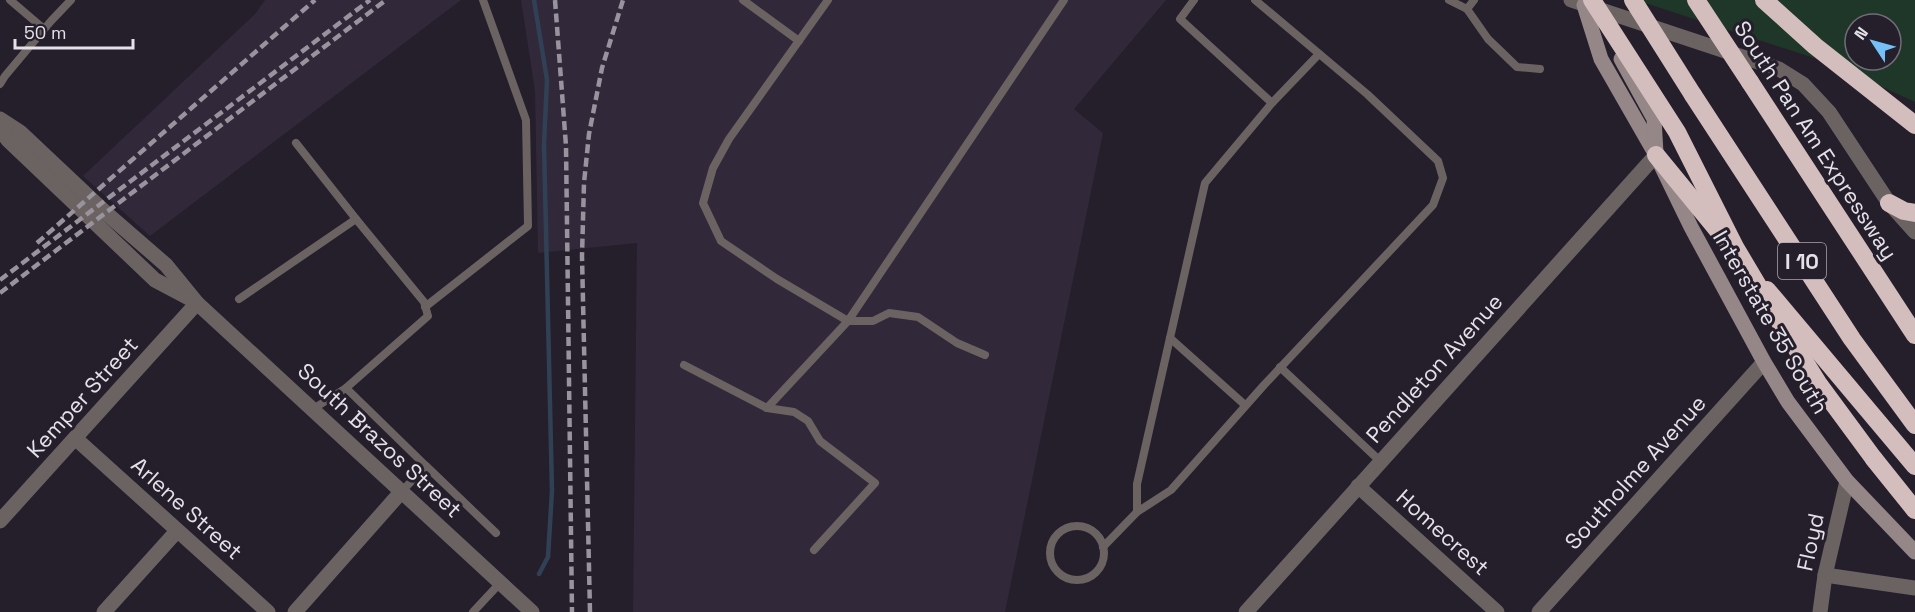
<svg xmlns="http://www.w3.org/2000/svg" width="1915" height="612" font-family="'Space Grotesk',sans-serif">
<style>
.built{fill:#31283a}
.green{fill:#1f3729;fill-rule:evenodd}
.lines{fill:none;stroke-linecap:round;stroke-linejoin:round}
.stream{stroke:#314155;stroke-width:4.5}
.service{stroke:#6b6262;stroke-width:8}
.minor{stroke:#6b6262;stroke-width:15}
.tertiary{stroke:#6b6262;stroke-width:15}
.secondary{stroke:#958687;stroke-width:15}
.motorway{stroke:#d3bdbd;stroke-width:18}
.rail{stroke:#98939d;stroke-width:4.5;stroke-dasharray:9 4.5;stroke-linecap:butt}
.motorway-bridge{stroke:#d3bdbd;stroke-width:18}
.labels{text-anchor:middle;dominant-baseline:central;stroke-width:6;stroke-linejoin:round;paint-order:stroke}
.shield{fill:#251e2b;stroke:#aba6b0;stroke-width:1.5}
.shield-label{font-size:21px;font-weight:bold;fill:#e5e1e9}
.street-label{font-size:22px;fill:#e5e1e9;stroke:#251e2b}
</style>
<rect width="100%" height="100%" fill="#251e2b"/>
<!-- built -->
<g class="built">
<polygon points="265,0 461,0 150,236 83,176 255,14"/>
<polygon points="521,0 1166,0 1074,109 1103,133 1005,612 633,612 637,243 538,253 535,91"/>
</g>
<!-- green -->
<path class="green" d="M1636 0H1915V102L1832 64ZM1855 24H1891V60H1855Z"/>
<g class="lines">
<!-- stream -->
<polyline class="stream" points="534,0 547,80 544,144 552,491 548,557 539,574"/>
<!-- service -->
<g class="service">
<polyline points="10,0 44,29"/>
<polyline points="743,0 799,41"/>
<polyline points="828,0 729,139 713,168 703,203 721,241 777,279 848,321 873,321 889,313 918,317 957,343 985,355"/>
<polyline points="1449,0 1467,9 1488,39 1517,67 1540,69"/>
<polyline points="1467,9 1474,0"/>
<polyline points="0,84 5,76 51,21 71,0"/>
<polyline points="1272,103 1319,54"/>
<polyline points="296,143 356,219"/>
<polyline points="239,299 356,219 424,302 428,316 346,388 426,466"/>
<polyline points="425,307 528,226 526,120 483,0"/>
<polyline points="1170,338 1245,405"/>
<polyline points="684,365 767,408 848,321 1064,0"/>
<polyline points="1280,367 1380,461"/>
<polyline points="767,408 794,412 808,421 820,441 875,483 814,550"/>
<polyline points="313,409 346,388"/>
<polyline points="402,491 426,466 496,533"/>
<polyline points="1137,512 1171,490 1264,385 1433,205 1443,178 1438,161 1367,94 1255,0"/>
<circle cx="1077" cy="553" r="27"/>
<polyline points="1103,547 1137,512 1137,484 1205,183 1272,103 1180,19 1194,0"/>
<polyline points="473,612 501,582"/>
</g>
<!-- minor -->
<g class="minor">
<polyline points="75,438 268,612"/>
<polyline points="1358,486 1497,612"/>
<polyline points="0,521 197,303"/>
<polyline points="1825,575 1915,588"/>
<polyline points="104,612 177,531"/>
<polyline points="295,612 402,491"/>
<polyline points="1246,612 1656,155"/>
<polyline points="1539,612 1764,362"/>
<polyline points="1820,612 1825,575 1847,481"/>
</g>
<!-- tertiary -->
<g class="tertiary">
<polyline points="1571,0 1779,69 1803,84 1829,112 1889,203 1915,232"/>
<polyline points="0,119 20,132 106,213 166,265 197,303 532,612"/>
<polyline points="0,129 8,140 155,280 189,298"/>
</g>
<!-- secondary -->
<g class="secondary">
<polyline points="1584,5 1601,59 1656,155 1691,227 1764,362 1788,402 1847,481 1915,552"/>
<polyline points="1621,59 1654,119 1656,153"/>
</g>
<!-- motorway -->
<g class="motorway">
<polyline points="1764,0 1815,46 1915,125"/>
<polyline points="1750,82 1915,335"/>
<polyline points="1693,95 1852,339 1915,425"/>
<polyline points="1656,155 1729,244"/>
<polyline points="1889,203 1904,211 1915,213"/>
<polyline points="1767,290 1915,466"/>
<polyline points="1874,459 1915,510"/>
</g>
<!-- rail -->
<g class="rail">
<polyline points="555,0 566,146 572,612"/>
<polyline points="37,243 315,0"/>
<polyline points="0,280 370,0"/>
<polyline points="0,293 386,0"/>
<polyline points="590,612 582,256 584,183 589,134 602,68 623,0"/>
</g>
<!-- motorway-bridge -->
<g class="motorway-bridge">
<polyline points="1592,0 1677,132 1735,247 1773,311 1818,383 1874,459"/>
<polyline points="1633,0 1693,95"/>
<polyline points="1696,0 1750,82"/>
</g>
</g>
<g class="labels">
<!-- shield labels -->
<rect class="shield" x="1778" y="243" width="48" height="36" rx="4.5"/>
<g class="shield-label">
<text x="1802" y="261">I 10</text>
</g>
<!-- street labels -->
<g class="street-label">
<text transform="translate(1816 140) rotate(57)">South Pan Am Expressway</text>
<text transform="translate(1771 322) rotate(60)">Interstate 35 South</text>
<text transform="translate(1434 368) rotate(-48)">Pendleton Avenue</text>
<text transform="translate(82 397) rotate(-48)">Kemper Street</text>
<text transform="translate(380 440) rotate(43)">South Brazos Street</text>
<text transform="translate(1635 472) rotate(-48)">Southolme Avenue</text>
<text transform="translate(187 508) rotate(42)">Arlene Street</text>
<text transform="translate(1443 532) rotate(42)">Homecrest</text>
<text transform="translate(1810 542) rotate(-78)">Floyd</text>
</g>
</g>
<!-- north arrow -->
<g transform="translate(1873 42) rotate(306)"><circle r="28" fill="#251e2b" stroke="#726c77" stroke-width="1.5"/>
<path d="M0-4.5L10 22L0 15L-10 22Z" fill="#75c0f6"/>
<text y="-9" font-size="16" font-weight="bold" text-anchor="middle" fill="#e5e1e9">N</text>
</g>
<!-- scale -->
<path d="M15 39v9h118v-9" fill="none" stroke="#e5e1e9" stroke-width="3"/>
<text x="24" y="39" font-size="18" fill="#e5e1e9" stroke="#251e2b" stroke-width="4.5" paint-order="stroke">50 m</text>
</svg>
